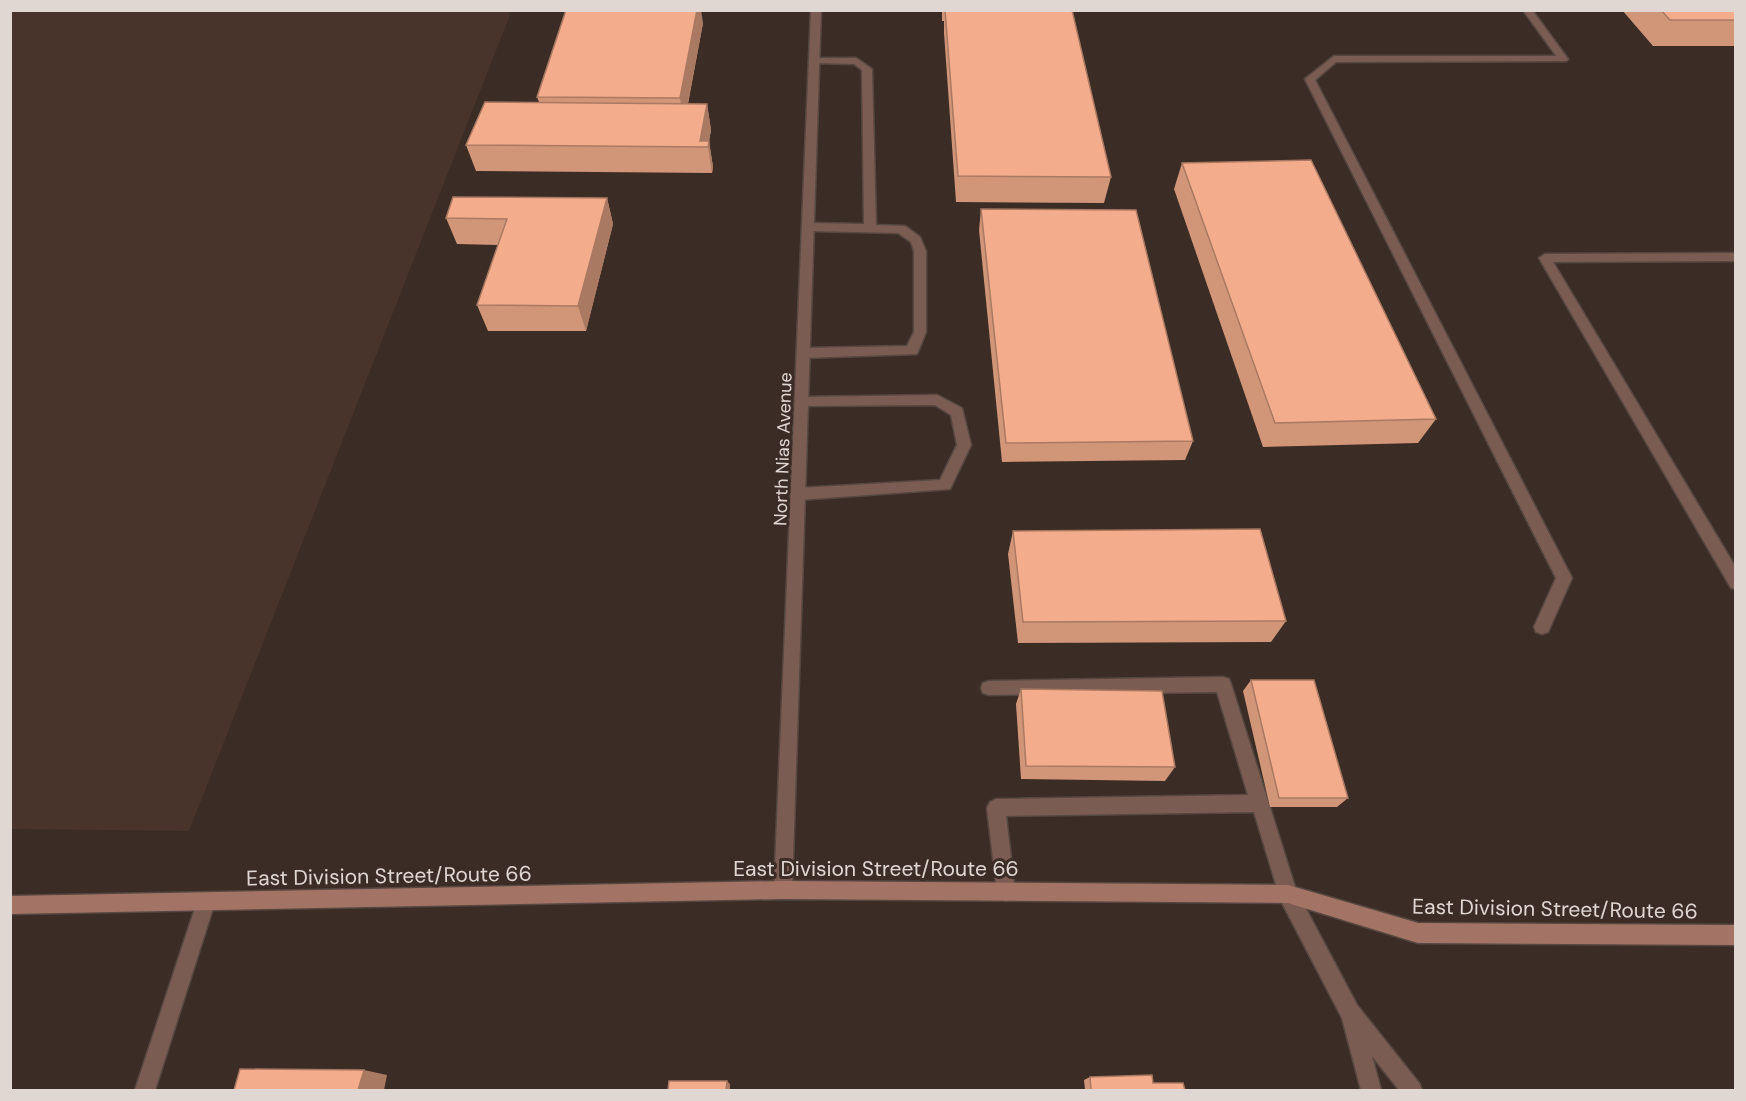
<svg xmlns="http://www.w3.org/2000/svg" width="1746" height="1101" font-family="'DM Sans',sans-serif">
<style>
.built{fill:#48342a}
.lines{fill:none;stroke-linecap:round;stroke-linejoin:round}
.service-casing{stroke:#564741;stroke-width:3}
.minor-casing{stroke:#564741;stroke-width:3}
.secondary-casing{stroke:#564741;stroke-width:3}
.service{fill:#7a5c53;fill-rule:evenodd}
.minor{fill:#7a5c53;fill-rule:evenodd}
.secondary{fill:#a37465;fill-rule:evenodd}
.wall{fill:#d19578}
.shaded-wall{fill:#aa7962}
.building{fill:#f3ad8c;stroke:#aa7962;stroke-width:1.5}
.labels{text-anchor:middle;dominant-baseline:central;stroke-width:6;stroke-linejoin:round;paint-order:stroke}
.street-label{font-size:18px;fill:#e1d7d2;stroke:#3b2c25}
.near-street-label{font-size:21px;fill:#e1d7d2;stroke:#3b2c25}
</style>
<rect width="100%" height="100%" fill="#3b2c25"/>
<!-- built -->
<polygon class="built" points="11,10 508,10 510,15 189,831 11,829"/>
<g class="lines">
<defs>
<g id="service">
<polygon points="1563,56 1568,59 1566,61 1336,62 1315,80 1572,578 1548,632 1542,634 1536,632 1534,627 1556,578 1305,79 1334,56"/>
<polygon points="814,58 856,58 872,69 876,225 905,226 920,237 926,251 926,332 917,354 804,358 798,353 804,348 907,346 914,332 914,251 911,242 898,233 809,231 803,227 809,223 864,224 862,70 854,64 811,63 809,61"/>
<polygon points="1736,253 1736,261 1553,262 1736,568 1736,589 1731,588 1539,258 1545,254"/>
<polygon points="937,395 962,408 971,445 950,489 799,500 794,498 792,494 794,490 799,488 940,480 957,445 951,415 935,405 802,406 797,405 795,401 797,397"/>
<polygon points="1223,677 1229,679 1231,684 1296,890 1357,1005 1419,1083 1422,1090 1399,1090 1372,1056 1381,1090 1361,1090 1342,1018 1281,901 1254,812 1006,816 1015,892 1013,899 1006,901 999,899 997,892 987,808 990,802 996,799 1248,795 1217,692 989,695 983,693 981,688 983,683 989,681"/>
<polygon points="206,893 213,895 215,902 155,1090 135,1090 197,902 199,895"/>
</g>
<g id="minor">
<polygon points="811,10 821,10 792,890 790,897 783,899 776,897 774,890"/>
<polygon points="1523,10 1532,10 1568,59 1566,61 1560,61"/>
</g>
<polygon id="secondary" points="783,881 1288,885 1418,923 1736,925 1736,945 1418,943 1288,903 783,899 10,914 10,896"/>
</defs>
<!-- service casing -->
<use href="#service" class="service-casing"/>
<!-- minor casing -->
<use href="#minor" class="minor-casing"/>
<!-- secondary casing -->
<use href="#secondary" class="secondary-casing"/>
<!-- service -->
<use href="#service" class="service"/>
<!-- minor -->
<use href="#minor" class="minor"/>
<!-- secondary -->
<use href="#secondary" class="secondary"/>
</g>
<!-- wall -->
<g class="wall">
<polygon points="942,10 1072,10 1111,177 1104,203 956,202 944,33 944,21 942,21"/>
<polygon points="1622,10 1736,10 1736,44 1734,46 1653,46"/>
<polygon points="703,23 688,104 707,104 711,130 709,141 713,167 712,173 476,171 466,145 539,102 537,97"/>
<polygon points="1182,163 1436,419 1418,443 1263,447 1174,189"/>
<polygon points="607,198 613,224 586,331 488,331 477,305 498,245 457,244 446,218"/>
<polygon points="981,209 1193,441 1185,460 1002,462 979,230"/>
<polygon points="1013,531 1286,621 1271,642 1018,643 1008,554"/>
<polygon points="1251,680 1348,798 1337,807 1270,807 1243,691"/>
<polygon points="1021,689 1175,767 1165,781 1021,779 1016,704"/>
<polygon points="1090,1077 1153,1083 1185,1090 1085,1090 1084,1080"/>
</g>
<!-- shaded-wall -->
<g class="shaded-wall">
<polygon points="697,10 701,10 703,23 684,124 680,98"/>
<polygon points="707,104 711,130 708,147 700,141"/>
<polygon points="709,141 713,167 712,173 708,147"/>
<polygon points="607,198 613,224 586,331 578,306"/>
<polygon points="364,1070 387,1075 384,1090 358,1090"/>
<polygon points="727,1081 730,1084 730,1090 726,1090"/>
</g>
<!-- building -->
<g class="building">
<polygon points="566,10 697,10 680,98 537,97"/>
<polygon points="945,10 1072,10 1111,177 958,176"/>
<polygon points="1661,10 1736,10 1736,20 1670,20"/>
<polygon points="485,102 707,104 700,141 709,141 708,147 466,145"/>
<polygon points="1311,160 1436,419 1275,423 1182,163"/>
<polygon points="453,197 607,198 578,306 477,305 507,219 446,218"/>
<polygon points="981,209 1136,210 1193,441 1006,443"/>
<polygon points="1260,529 1286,621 1023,622 1013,531"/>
<polygon points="1251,680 1314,680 1348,798 1279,798"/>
<polygon points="1021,689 1162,691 1175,767 1026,766"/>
<polygon points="240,1069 364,1070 358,1090 234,1090"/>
<polygon points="1152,1075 1153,1083 1183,1083 1185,1090 1091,1090 1090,1077"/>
<polygon points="669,1081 727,1081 726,1090 668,1090"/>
</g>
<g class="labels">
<!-- street labels -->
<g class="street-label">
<text transform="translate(783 449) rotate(-88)">North Nias Avenue</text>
</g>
<!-- near-street labels -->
<g class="near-street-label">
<text x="876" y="869">East Division Street/Route 66</text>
<text transform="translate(389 876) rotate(-1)">East Division Street/Route 66</text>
<text transform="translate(1555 909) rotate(1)">East Division Street/Route 66</text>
</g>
</g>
<!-- border -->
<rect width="1746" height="1101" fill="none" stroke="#e1d7d2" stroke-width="24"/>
</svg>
